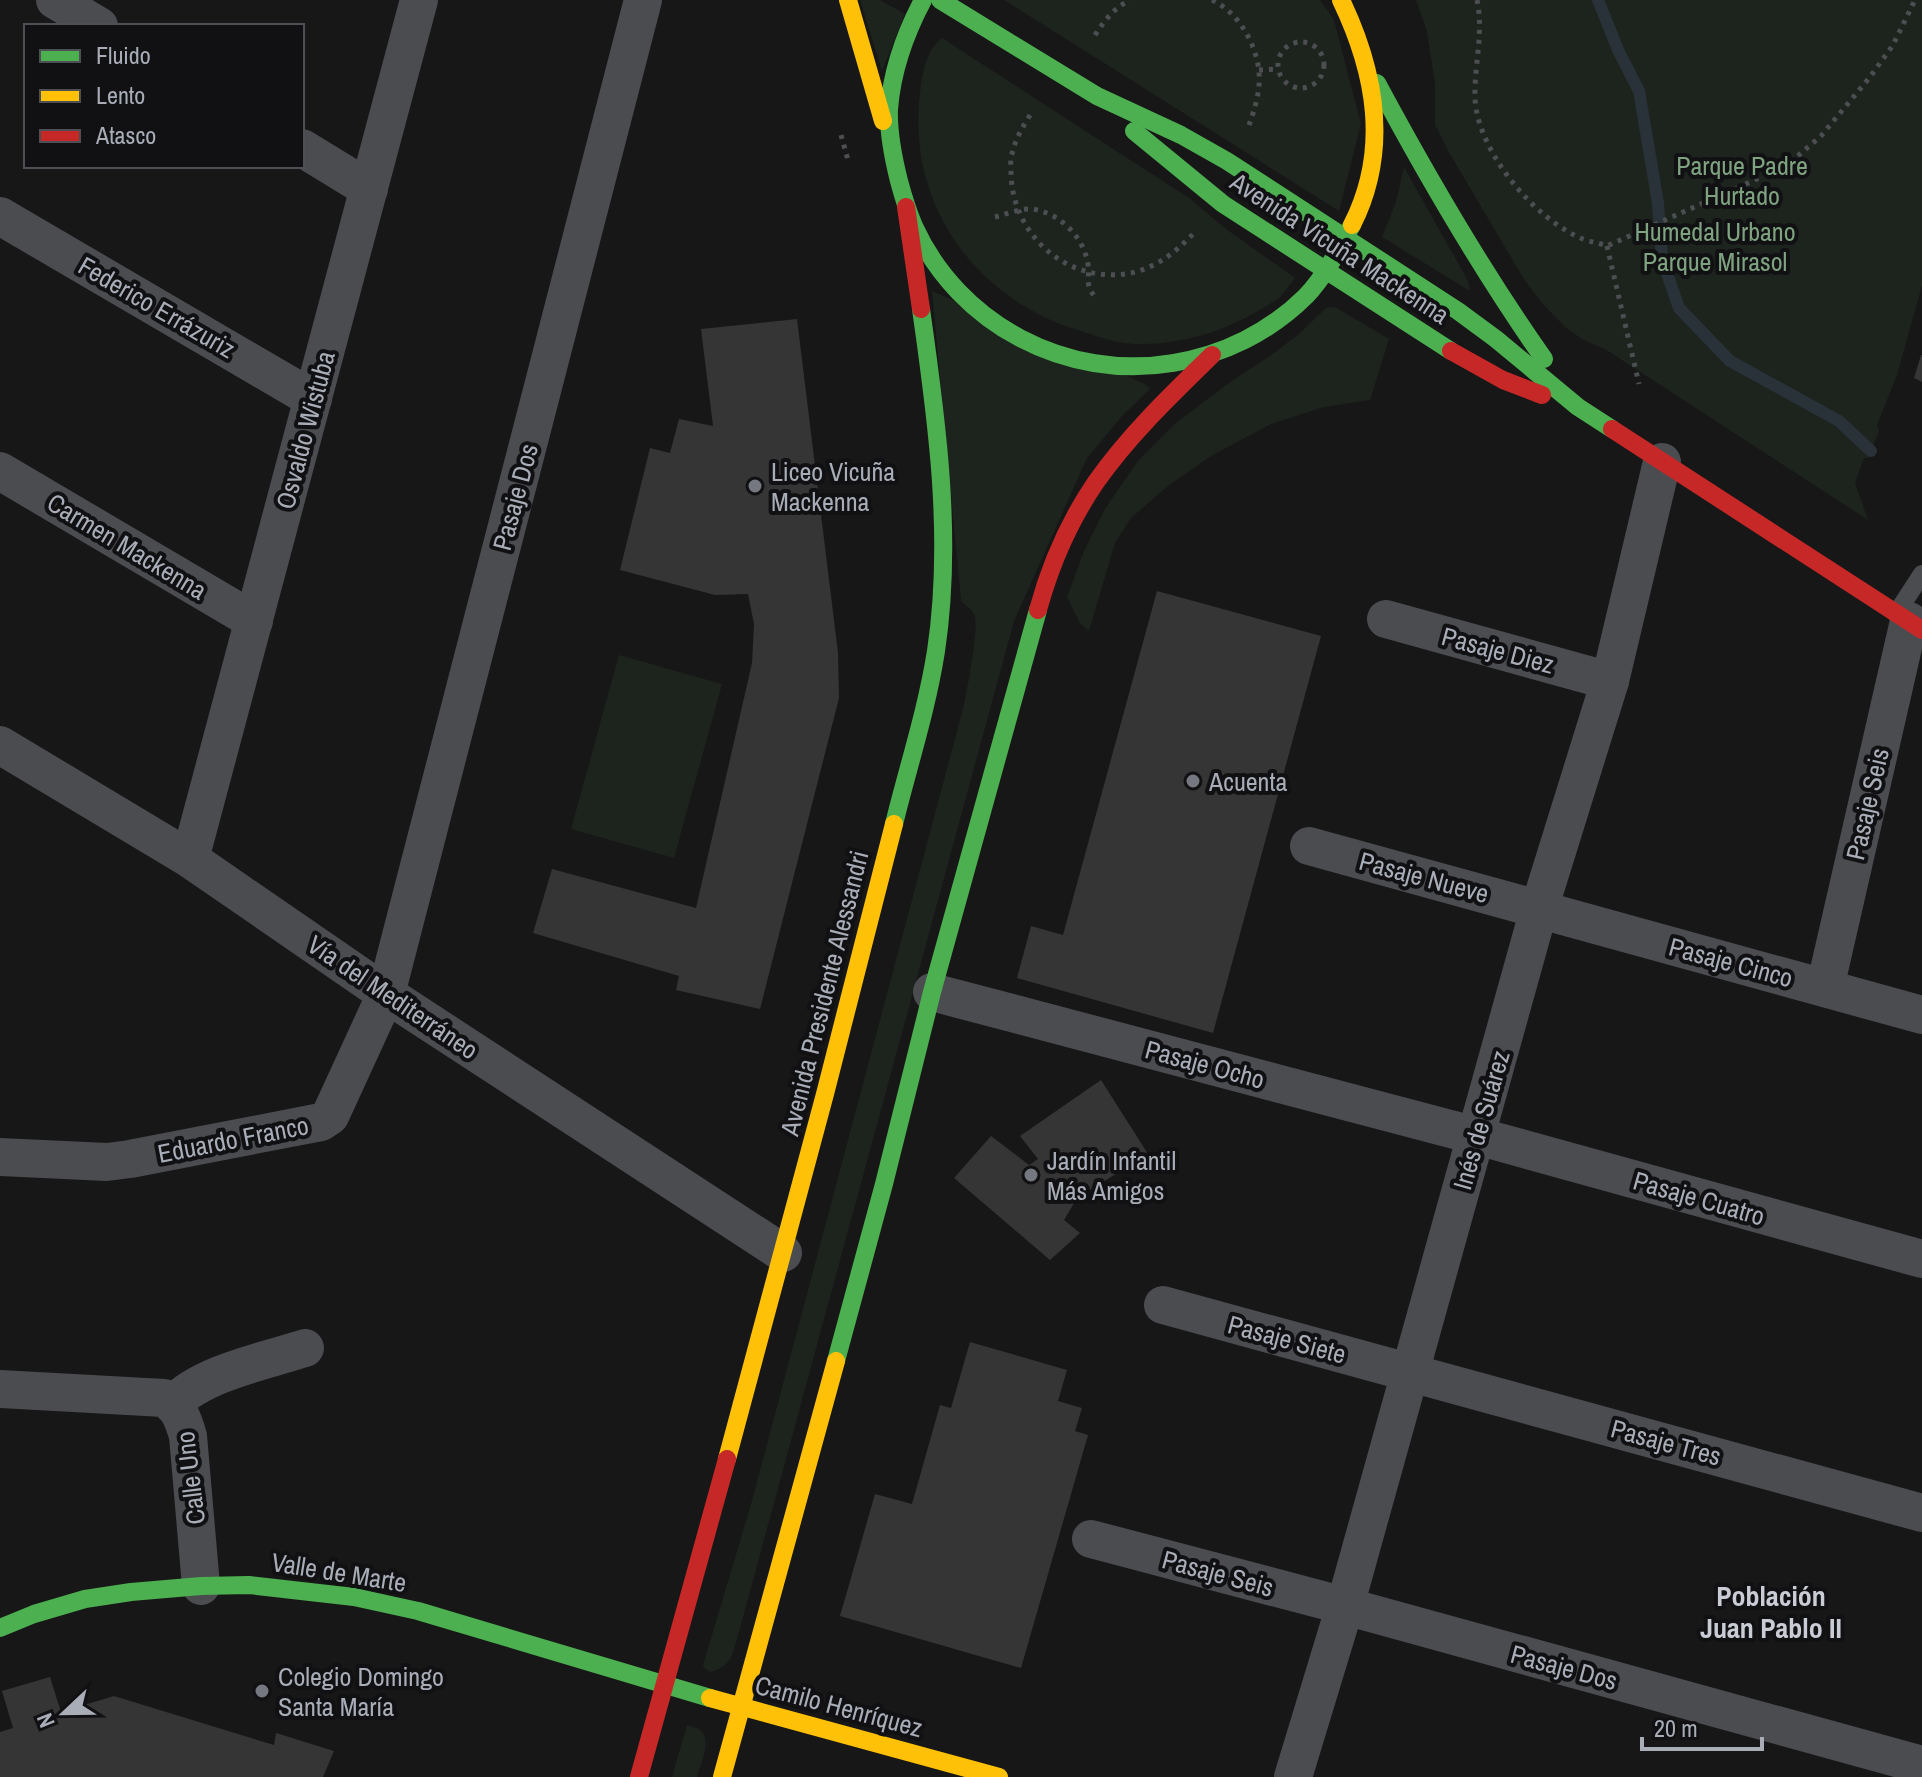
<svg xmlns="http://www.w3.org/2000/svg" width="1922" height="1777" font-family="'Archivo Narrow',sans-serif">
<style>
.green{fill:#1d241e}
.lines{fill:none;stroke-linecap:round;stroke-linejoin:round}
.stream{stroke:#2a3239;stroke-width:12}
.building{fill:#353536}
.path{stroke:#4d4e52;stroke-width:5;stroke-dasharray:4 6;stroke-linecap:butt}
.lane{stroke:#4b4c50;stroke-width:18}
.street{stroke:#4b4c50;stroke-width:38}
.fast{stroke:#4caf50;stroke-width:18}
.slow{stroke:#ffc107;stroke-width:18}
.jam{stroke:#c62828;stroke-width:18}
.poi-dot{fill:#757880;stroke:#111113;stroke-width:3}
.labels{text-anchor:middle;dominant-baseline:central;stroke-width:8;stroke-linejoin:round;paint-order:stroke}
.park-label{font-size:26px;fill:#7fa381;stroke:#111113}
.street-label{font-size:26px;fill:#a8adb8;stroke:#111113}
.poi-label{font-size:26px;fill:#a8adb8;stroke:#111113;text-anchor:start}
.neighbourhood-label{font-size:28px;font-weight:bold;fill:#c9ccd4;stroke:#111113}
</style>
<rect width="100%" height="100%" fill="#171717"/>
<!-- green -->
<g class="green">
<polygon points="860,0 880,0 905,14 882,71"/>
<polygon points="1004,0 1320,0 1334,20 1361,124 1339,211"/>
<polygon points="1416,0 1922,0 1922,285 1897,375 1877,425 1879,431 1868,458 1864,458 1855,483 1868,520 1605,349 1582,339 1565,327 1543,304 1525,281 1450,154 1435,125 1435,84 1427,31"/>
<path d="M942 38 1189 198 1226 229 1295 278C1290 284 1285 292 1280 297 1276 301 1269 304 1265 307 1246 318 1230 326 1210 333 1180 342 1144 348 1113 341 1102 338 1090 334 1078 330 979 300 911 210 919 105 921 83 923 52 942 38Z"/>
<polygon points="1404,167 1468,281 1470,291 1382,237 1396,202"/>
<path d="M932 291 1145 384 1150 389 1123 415 1087 458 1014 621 737 1639C730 1659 732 1665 710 1672L703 1667 704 1662 750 1508 964 705C967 689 980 625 974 614 971 608 964 605 961 600Z"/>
<polygon points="1335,307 1389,339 1370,400 1324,407 1271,424 1211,456 1168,486 1131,518 1115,543 1089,631 1080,623 1067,597 1084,551 1106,507 1138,461 1176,423 1230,382 1270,356 1300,333 1326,308"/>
<polygon points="619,655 722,684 674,858 571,829"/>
<path d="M687 1725C689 1726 699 1728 700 1730 713 1739 700 1765 697 1777H672Z"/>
</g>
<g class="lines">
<!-- stream -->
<polyline class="stream" points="1598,0 1619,52 1639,91 1658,203 1662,259 1679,308 1730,361 1839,421 1871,451"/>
</g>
<!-- building -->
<g class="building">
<polygon points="797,319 838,653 839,698 760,1009 676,990 679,976 533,933 552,869 696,908 752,663 754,624 748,594 715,595 620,570 650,448 670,453 679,419 713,426 701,329"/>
<polygon points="1921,355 1922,355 1922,382 1914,378"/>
<polygon points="1157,591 1321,636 1213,1033 1017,978 1031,926 1063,935"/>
<polygon points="1101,1080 1148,1154 1077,1198 1064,1220 1080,1233 1050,1260 954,1178 991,1136 1029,1165 1038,1159 1020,1136"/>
<polygon points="970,1342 1067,1370 1058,1401 1082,1408 1075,1431 1088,1435 1021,1668 840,1616 875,1494 912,1504 940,1405 951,1408"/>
<polygon points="50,1677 61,1712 114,1696 274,1745 276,1733 334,1751 323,1777 0,1777 0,1732 13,1728 2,1691"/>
</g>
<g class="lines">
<!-- path -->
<g class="path">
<path d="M1212 0C1241 13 1262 53 1259 85 1258 99 1253 114 1248 128"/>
<path d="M1477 0C1484 32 1474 66 1475 98 1477 151 1535 220 1583 239 1591 242 1599 243 1607 246L1786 166 1821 136 1870 77 1893 45 1915 0"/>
<path d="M1095 35C1105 20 1114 8 1130 0"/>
<circle cx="1301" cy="65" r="23"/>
<polyline points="1259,70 1279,69"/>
<path d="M1030 115C1022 128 1015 140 1012 154 1010 160 1011 167 1011 173 1012 233 1064 282 1125 274 1153 270 1174 254 1193 234"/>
<polyline points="841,135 848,160"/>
<path d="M995 217C1007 214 1020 208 1032 209 1060 213 1083 236 1088 264 1090 280 1084 285 1097 299"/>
<polyline points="1607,246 1639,384"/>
</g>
<!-- lane -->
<polyline class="lane" points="1896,614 1922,574"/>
<!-- street -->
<g class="street">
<polyline points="55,0 99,26"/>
<polyline points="302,148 369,189"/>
<polyline points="0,216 313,399"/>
<polyline points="0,471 254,621"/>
<polyline points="1386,619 1610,681"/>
<polyline points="0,745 190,859 386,994 783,1253"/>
<polyline points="1309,846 1922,1015"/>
<polyline points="190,859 419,0"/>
<polyline points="1825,988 1909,621"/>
<polyline points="932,992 1477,1136 1922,1259"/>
<polyline points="0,1157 107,1162 130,1159 321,1122 330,1116 386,994 643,0"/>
<polyline points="1163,1305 1922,1513"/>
<path d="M0 1389 164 1398C179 1407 183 1419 188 1436L201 1586"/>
<path d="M173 1404C202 1373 265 1361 305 1348"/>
<polyline points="1091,1539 1345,1606 1922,1765"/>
<polyline points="1293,1777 1345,1606 1539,909 1610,681 1662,462"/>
</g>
<!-- fast -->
<g class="fast">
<path d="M923 0C905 34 892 70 889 109 888 133 893 157 899 181 903 196 908 212 914 226 959 325 1067 381 1173 363 1223 355 1270 332 1306 296 1325 276 1339 249 1352 225"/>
<polyline points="940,0 1097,96 1181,135 1227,161 1458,311 1496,339 1578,407 1612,429"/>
<path d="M1377 83C1428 178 1482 271 1544 359"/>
<polyline points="1134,131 1223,204 1451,351"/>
<path d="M894 824C908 767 927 709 936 651 953 539 937 421 921 309"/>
<polyline points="836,1361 884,1184 932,992 1038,610"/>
<polyline points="0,1628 34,1614 85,1599 131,1592 201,1586 249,1585 354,1597 418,1611 710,1698"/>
</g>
<!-- slow -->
<g class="slow">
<polyline points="848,0 883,121"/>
<path d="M1341 0C1376 73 1390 150 1352 225"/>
<polyline points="727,1459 825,1094 894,824"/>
<polyline points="710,1698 999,1777"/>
<polyline points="722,1777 836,1361"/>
</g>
<!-- jam -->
<g class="jam">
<polyline points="906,207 921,309"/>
<polyline points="1451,351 1503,380 1542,395"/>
<polyline points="1612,429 1922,630"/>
<path d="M1038 610C1050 566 1070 520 1096 482 1129 435 1171 395 1212 355"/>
<polyline points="639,1777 727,1459"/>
</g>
</g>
<!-- markers -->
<g class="poi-dot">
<circle cx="755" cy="486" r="8"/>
<circle cx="1193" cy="781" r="8"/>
<circle cx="1031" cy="1175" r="8"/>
<circle cx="262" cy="1691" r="8"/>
</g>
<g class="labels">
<!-- park labels -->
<g class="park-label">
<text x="1742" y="165">Parque Padre<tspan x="1742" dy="30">Hurtado</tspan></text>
<text x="1715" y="231">Humedal Urbano<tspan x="1715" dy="30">Parque Mirasol</tspan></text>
</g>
<!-- street labels -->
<g class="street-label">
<text transform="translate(1340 248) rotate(33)">Avenida Vicuña Mackenna</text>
<text transform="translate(157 307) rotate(30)">Federico Errázuriz</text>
<text transform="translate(305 430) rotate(-75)">Osvaldo Wistuba</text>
<text transform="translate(515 497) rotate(-75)">Pasaje Dos</text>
<text transform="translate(127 546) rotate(31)">Carmen Mackenna</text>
<text transform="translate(1498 650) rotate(15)">Pasaje Diez</text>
<text transform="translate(1867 804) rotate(-77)">Pasaje Seis</text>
<text transform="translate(1424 877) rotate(15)">Pasaje Nueve</text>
<text transform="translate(1731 962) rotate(15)">Pasaje Cinco</text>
<text transform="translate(824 993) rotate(-76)">Avenida Presidente Alessandri</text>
<text transform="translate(393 997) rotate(34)">Vía del Mediterráneo</text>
<text transform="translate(1205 1064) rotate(15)">Pasaje Ocho</text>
<text transform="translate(1481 1120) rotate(-74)">Inés de Suárez</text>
<text transform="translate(233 1139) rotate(-11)">Eduardo Franco</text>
<text transform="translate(1699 1198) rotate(16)">Pasaje Cuatro</text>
<text transform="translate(1287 1339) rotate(15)">Pasaje Siete</text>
<text transform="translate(1666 1442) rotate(15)">Pasaje Tres</text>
<text transform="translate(190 1478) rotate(-97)">Calle Uno</text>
<text transform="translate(339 1572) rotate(9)">Valle de Marte</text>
<text transform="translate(1218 1573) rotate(15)">Pasaje Seis</text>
<text transform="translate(1564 1667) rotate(15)">Pasaje Dos</text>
<text transform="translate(839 1706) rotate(15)">Camilo Henríquez</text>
</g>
<!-- poi labels -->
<g class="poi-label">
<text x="771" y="471">Liceo Vicuña<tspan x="771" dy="30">Mackenna</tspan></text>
<text x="1209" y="781">Acuenta</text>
<text x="1047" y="1160">Jardín Infantil<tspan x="1047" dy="30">Más Amigos</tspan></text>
<text x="278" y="1676">Colegio Domingo<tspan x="278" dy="30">Santa María</tspan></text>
</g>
<!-- neighbourhood labels -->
<g class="neighbourhood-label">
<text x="1771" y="1596">Población<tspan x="1771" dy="32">Juan Pablo II</tspan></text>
</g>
</g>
<!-- legend -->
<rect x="24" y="24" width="280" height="144" fill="#111113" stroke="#4d4f55" stroke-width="2"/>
<rect x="40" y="50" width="40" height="12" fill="#4caf50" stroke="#4d4f55" stroke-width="2"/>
<text x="96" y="64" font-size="24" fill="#a8adb8">Fluido</text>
<rect x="40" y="90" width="40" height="12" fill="#ffc107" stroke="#4d4f55" stroke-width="2"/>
<text x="96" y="104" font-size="24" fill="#a8adb8">Lento</text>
<rect x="40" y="130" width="40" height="12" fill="#c62828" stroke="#4d4f55" stroke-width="2"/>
<text x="96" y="144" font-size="24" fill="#a8adb8">Atasco</text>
<!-- north arrow -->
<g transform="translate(64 1713) rotate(248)" stroke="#111113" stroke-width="6" paint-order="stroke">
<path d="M0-6L14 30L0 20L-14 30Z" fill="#a8adb8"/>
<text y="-12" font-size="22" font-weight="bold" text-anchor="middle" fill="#a8adb8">N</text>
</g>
<!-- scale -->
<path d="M1642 1737v12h120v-12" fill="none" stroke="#a8adb8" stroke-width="4"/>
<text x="1654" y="1737" font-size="24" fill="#a8adb8" stroke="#111113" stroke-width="6" paint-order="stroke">20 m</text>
</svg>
